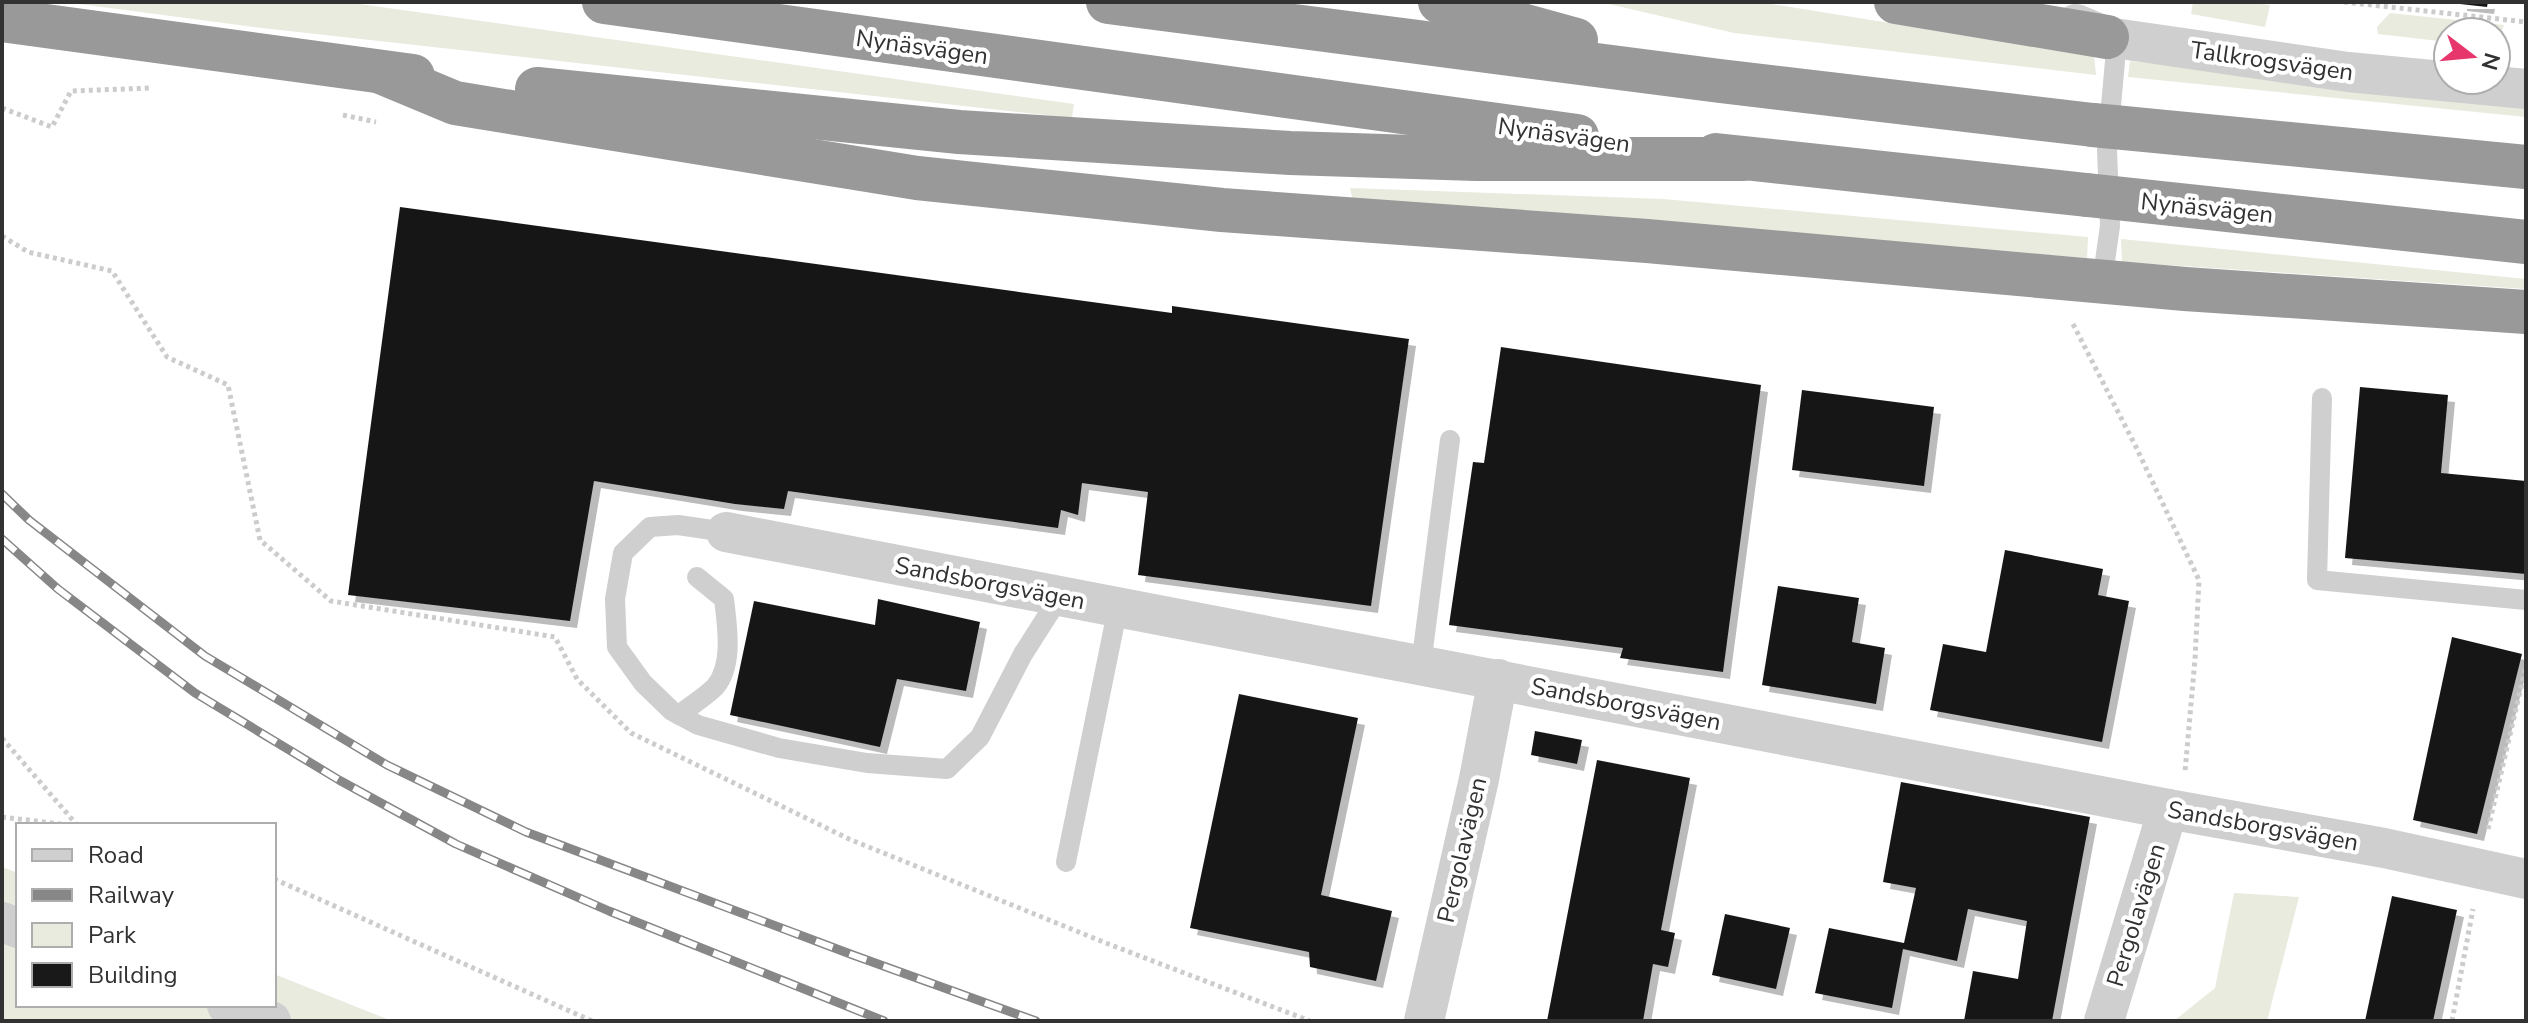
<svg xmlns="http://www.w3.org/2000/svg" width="2528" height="1023" font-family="'Nunito Sans',sans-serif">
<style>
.green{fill:#e8ebdd}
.building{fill:#191919;filter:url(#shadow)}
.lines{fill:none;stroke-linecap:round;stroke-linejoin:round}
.path{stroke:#ccc;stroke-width:5;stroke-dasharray:4 4;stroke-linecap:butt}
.lane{stroke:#cfcfcf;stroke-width:20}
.street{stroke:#cfcfcf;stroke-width:40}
.highway{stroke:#999;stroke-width:44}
.rail-casing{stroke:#878787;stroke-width:9}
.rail{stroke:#fff;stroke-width:6;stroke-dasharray:18;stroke-linecap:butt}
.highway-bridge{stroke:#999;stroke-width:44}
.labels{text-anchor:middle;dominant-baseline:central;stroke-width:8;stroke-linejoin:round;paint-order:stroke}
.street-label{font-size:24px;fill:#323232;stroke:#fff}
</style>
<defs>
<filter id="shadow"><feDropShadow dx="7" dy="7" stdDeviation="0" flood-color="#0004"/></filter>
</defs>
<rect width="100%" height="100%" fill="#fff"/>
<!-- green -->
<g class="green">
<polygon points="64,2 345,2 1074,104 1072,118 262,28"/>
<polygon points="1600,2 1759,2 2094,56 2096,75 1734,33"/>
<polygon points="2193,2 2242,2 2270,5 2265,27 2191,14"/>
<polygon points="2390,13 2504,25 2497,45 2496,32 2448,32 2448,42 2378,34 2377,27"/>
<polygon points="2130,61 2526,106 2526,117 2128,77"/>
<polygon points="1350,188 1663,199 2088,237 2087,258 1353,201"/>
<polygon points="2121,239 2526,279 2526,289 2122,262"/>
<polygon points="2,867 18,873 18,1005 274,1005 274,974 392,1021 2,1021"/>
<polygon points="2234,893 2299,897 2267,1021 2174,1021 2215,988"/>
</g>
<!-- building -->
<g class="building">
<polygon points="2460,2 2488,2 2487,7 2460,4"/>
<polygon points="400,207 1172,313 1172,306 1409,339 1371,606 1138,575 1148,492 1082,483 1078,515 1061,510 1058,528 788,491 784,509 735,504 594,481 570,621 348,595"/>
<polygon points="1501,347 1761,385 1723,672 1620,658 1623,648 1449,625 1473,462 1484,463"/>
<polygon points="2360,387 2448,395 2441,473 2526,481 2526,574 2345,558"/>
<polygon points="1802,390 1934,407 1924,486 1792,470"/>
<polygon points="2005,550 2103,569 2098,595 2129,601 2102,742 1930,710 1943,644 1986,652"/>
<polygon points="1778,586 1859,598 1852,642 1885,648 1876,704 1762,685"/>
<polygon points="878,599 980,622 966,691 897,679 880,747 730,715 754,601 875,625"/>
<polygon points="2452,637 2522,654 2477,834 2413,820"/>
<polygon points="1239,694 1358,718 1321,895 1392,911 1376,981 1310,967 1309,952 1190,928"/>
<polygon points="1535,731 1582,740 1577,764 1531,755"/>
<polygon points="1597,760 1690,778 1661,930 1675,933 1668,967 1653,964 1643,1021 1547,1021"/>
<polygon points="1901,782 2090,817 2052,1021 1964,1021 1973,971 2018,979 2027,921 1968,909 1957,961 1903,949 1892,1008 1815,993 1829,928 1904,943 1916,888 1883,882"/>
<polygon points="2392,896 2457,910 2433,1021 2365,1021"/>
<polygon points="1725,914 1790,928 1776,989 1712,975"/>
</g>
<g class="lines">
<!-- path -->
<g class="path">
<polyline points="2344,2 2526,22"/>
<polyline points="2,108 52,127 71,91 151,88"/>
<polyline points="343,115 376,122"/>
<polyline points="2,236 28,252 112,271 167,357 228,385 260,540 331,601 555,637 577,679 631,733 849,839 1111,945 1310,1021"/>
<polyline points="2073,324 2136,447 2199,580 2195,659 2185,772"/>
<polyline points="2,738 77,825"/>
<polyline points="2,817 69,825"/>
<polyline points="2488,829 2526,666"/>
<polyline points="274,879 592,1021"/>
<polyline points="2452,1021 2473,909"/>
</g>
<!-- lane -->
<g class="lane">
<polyline points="2102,282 2110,226 2107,150 2117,39"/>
<polyline points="2322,398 2317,580 2526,600"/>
<polyline points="726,532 678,525 650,527 623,553 615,599 617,647 643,683 672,711 698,725 779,748 867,763 947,769 980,737 1023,654 1060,596"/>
<polyline points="1421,665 1450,440"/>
<path d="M679 715C690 706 705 697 715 687 734 665 727 625 724 599L697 577"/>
<polyline points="1066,862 1118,607"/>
</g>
<!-- street -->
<g class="street">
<polyline points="2076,24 2107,37 2348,72 2526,89"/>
<polyline points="726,532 2168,809 2384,848 2526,879"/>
<polyline points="2,922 18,928"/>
<polyline points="227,1005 271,1021"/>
<polyline points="1424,1021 1479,779 1498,679"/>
<polyline points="2104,1021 2168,809"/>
</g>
<!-- highway -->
<g class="highway">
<polyline points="604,2 1577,136"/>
<polyline points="1108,2 1720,81 2093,125"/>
<polyline points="1440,2 1576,40"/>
<polyline points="1896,2 2107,37"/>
<polyline points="2,20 413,76"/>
<polyline points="383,73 455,103 917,178 1222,210 1647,241 2185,289 2526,312"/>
<polyline points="537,89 959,132 1290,153 1476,159 1744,159"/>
<polyline points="1716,155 2087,195"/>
</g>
<defs>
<g id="rail">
<polyline points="2,494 29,520 205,656 387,765 526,832 853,955 1036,1021"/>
<polyline points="2,539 58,589 195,693 339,780 456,844 609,911 884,1021"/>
</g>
</defs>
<!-- rail casing -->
<use href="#rail" class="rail-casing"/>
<!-- rail -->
<use href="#rail" class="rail"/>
<!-- highway-bridge -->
<g class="highway-bridge">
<polyline points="2093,125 2526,167"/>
<polyline points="2087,195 2526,242"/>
</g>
</g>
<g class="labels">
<!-- street labels -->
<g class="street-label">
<text transform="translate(922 47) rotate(8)">Nynäsvägen</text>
<text transform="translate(2272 61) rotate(8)">Tallkrogsvägen</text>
<text transform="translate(1564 135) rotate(8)">Nynäsvägen</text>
<text transform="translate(2207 208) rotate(6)">Nynäsvägen</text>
<text transform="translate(990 583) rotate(11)">Sandsborgsvägen</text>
<text transform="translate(1626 704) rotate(11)">Sandsborgsvägen</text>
<text transform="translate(2263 826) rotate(10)">Sandsborgsvägen</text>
<text transform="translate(1462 850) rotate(-77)">Pergolavägen</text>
<text transform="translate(2136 915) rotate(-73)">Pergolavägen</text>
</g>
</g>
<!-- border -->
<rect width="2528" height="1023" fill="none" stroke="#323232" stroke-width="8"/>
<!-- legend -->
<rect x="16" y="823" width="260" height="184" fill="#ffffff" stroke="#adadad" stroke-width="2"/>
<rect x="32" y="849" width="40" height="12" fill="#cfcfcf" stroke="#adadad" stroke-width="2"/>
<text x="88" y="863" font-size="24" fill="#323232">Road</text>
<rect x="32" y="889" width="40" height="12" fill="#878787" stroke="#adadad" stroke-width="2"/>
<text x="88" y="903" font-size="24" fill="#323232">Railway</text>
<rect x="32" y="923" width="40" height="24" fill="#e8ebdd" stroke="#adadad" stroke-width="2"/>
<text x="88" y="943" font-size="24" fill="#323232">Park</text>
<rect x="32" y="963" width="40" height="24" fill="#191919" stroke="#adadad" stroke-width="2"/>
<text x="88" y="983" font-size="24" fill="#323232">Building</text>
<!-- north arrow -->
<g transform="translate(2472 56) rotate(106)"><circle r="38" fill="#ffffff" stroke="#adadad" stroke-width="2"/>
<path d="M0-6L14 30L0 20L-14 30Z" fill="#e6366c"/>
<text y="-12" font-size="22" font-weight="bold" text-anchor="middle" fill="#323232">N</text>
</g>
</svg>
